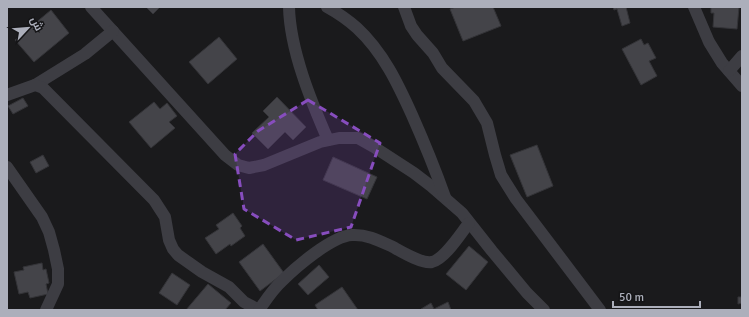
<svg xmlns="http://www.w3.org/2000/svg" width="749" height="317" font-family="Signika,Cairo,sans-serif">
<style>
.building{fill:#444449;stroke:#343438}
.lines{fill:none;stroke-linecap:round;stroke-linejoin:round}
.minor{stroke:#3d3d43;stroke-width:12}
.marked{fill:#874dbe;fill-opacity:0.2;stroke:#874dbe;stroke-width:3;stroke-dasharray:8 5;stroke-linejoin:round}
</style>
<rect width="100%" height="100%" fill="#1a1a1c"/>
<!-- building -->
<g class="building">
<polygon points="146,7 160,7 153,14"/>
<polygon points="456,7 493,7 501,26 463,41 450,9"/>
<polygon points="613,7 626,7 630,23 622,26 617,9 614,10"/>
<polygon points="711,7 739,7 737,29 713,27 714,13 711,13"/>
<polygon points="51,10 69,33 34,62 15,40"/>
<polygon points="219,37 237,59 208,84 189,62"/>
<polygon points="641,39 644,45 648,43 656,58 649,61 657,76 641,85 622,49"/>
<polygon points="277,97 306,127 293,140 285,132 268,149 252,133 269,117 263,111"/>
<polygon points="23,98 28,106 13,114 8,106"/>
<polygon points="154,102 160,109 167,103 177,116 169,122 175,128 151,148 129,122"/>
<polygon points="537,145 553,186 527,197 510,155"/>
<polygon points="43,155 49,166 36,173 30,162"/>
<polygon points="333,157 377,177 367,199 323,180"/>
<polygon points="233,213 242,226 240,228 245,236 231,246 230,244 216,254 205,238 219,229 216,225"/>
<polygon points="263,244 284,273 260,291 239,262"/>
<polygon points="469,246 488,262 466,290 446,274"/>
<polygon points="42,263 43,270 46,269 49,283 46,284 48,294 30,298 28,292 19,294 14,272 24,270 23,267"/>
<polygon points="319,265 329,277 308,295 298,284"/>
<polygon points="172,273 190,285 177,305 159,293"/>
<polygon points="208,284 231,303 225,310 186,310"/>
<polygon points="342,287 358,310 318,310 315,305"/>
<polygon points="738,297 742,297 742,303 738,304"/>
<polygon points="448,302 451,310 421,310 421,309 431,303 434,309"/>
</g>
<g class="lines">
<!-- minor -->
<g class="minor">
<polyline points="91,7 225,155 238,165 249,168 264,165 320,142 339,138 358,138 374,147 414,173 431,186 462,213 492,251 527,293 544,310"/>
<path d="M289 7C290 50 311 101 328 140"/>
<path d="M327 7C338 13 348 20 357 28 383 52 398 84 412 115 424 142 435 169 445 197"/>
<polyline points="404,7 411,26 417,35 433,53 442,68 474,101 487,123 495,155 501,175 516,199 600,310"/>
<polyline points="694,7 709,42 722,63 742,86"/>
<polyline points="729,71 742,56"/>
<polyline points="35,85 85,54 113,31"/>
<polyline points="7,95 35,85 43,88 154,200 165,217 169,240 173,249 178,255 202,272 229,287 244,302 259,310"/>
<polyline points="7,167 42,217 49,232 54,250 58,269 58,284 46,310"/>
<path d="M259 310C266 300 273 289 282 281 296 267 332 236 352 235 367 234 380 241 393 247 402 252 422 264 432 262 445 259 461 233 469 223"/>
</g>
</g>
<!-- marked area -->
<path class="marked" d="M308 100 380 143 351 227 296 240 244 209 235 154 258 131Z"/>
<!-- border -->
<rect width="749" height="317" fill="none" stroke="#acafbb" stroke-width="16"/>
<!-- north arrow -->
<g transform="translate(28 28) rotate(64)" stroke="#151517" stroke-width="3" paint-order="stroke">
<path d="M0-3L7 15L0 10L-7 15Z" fill="#acafbb"/>
<text y="-6" font-size="11" font-weight="bold" text-anchor="middle" fill="#acafbb">ش</text>
</g>
<!-- scale -->
<path d="M613 301v6h87v-6" fill="none" stroke="#acafbb" stroke-width="2"/>
<text x="619" y="301" font-size="12" fill="#acafbb" stroke="#151517" stroke-width="3" paint-order="stroke">50 m</text>
</svg>
